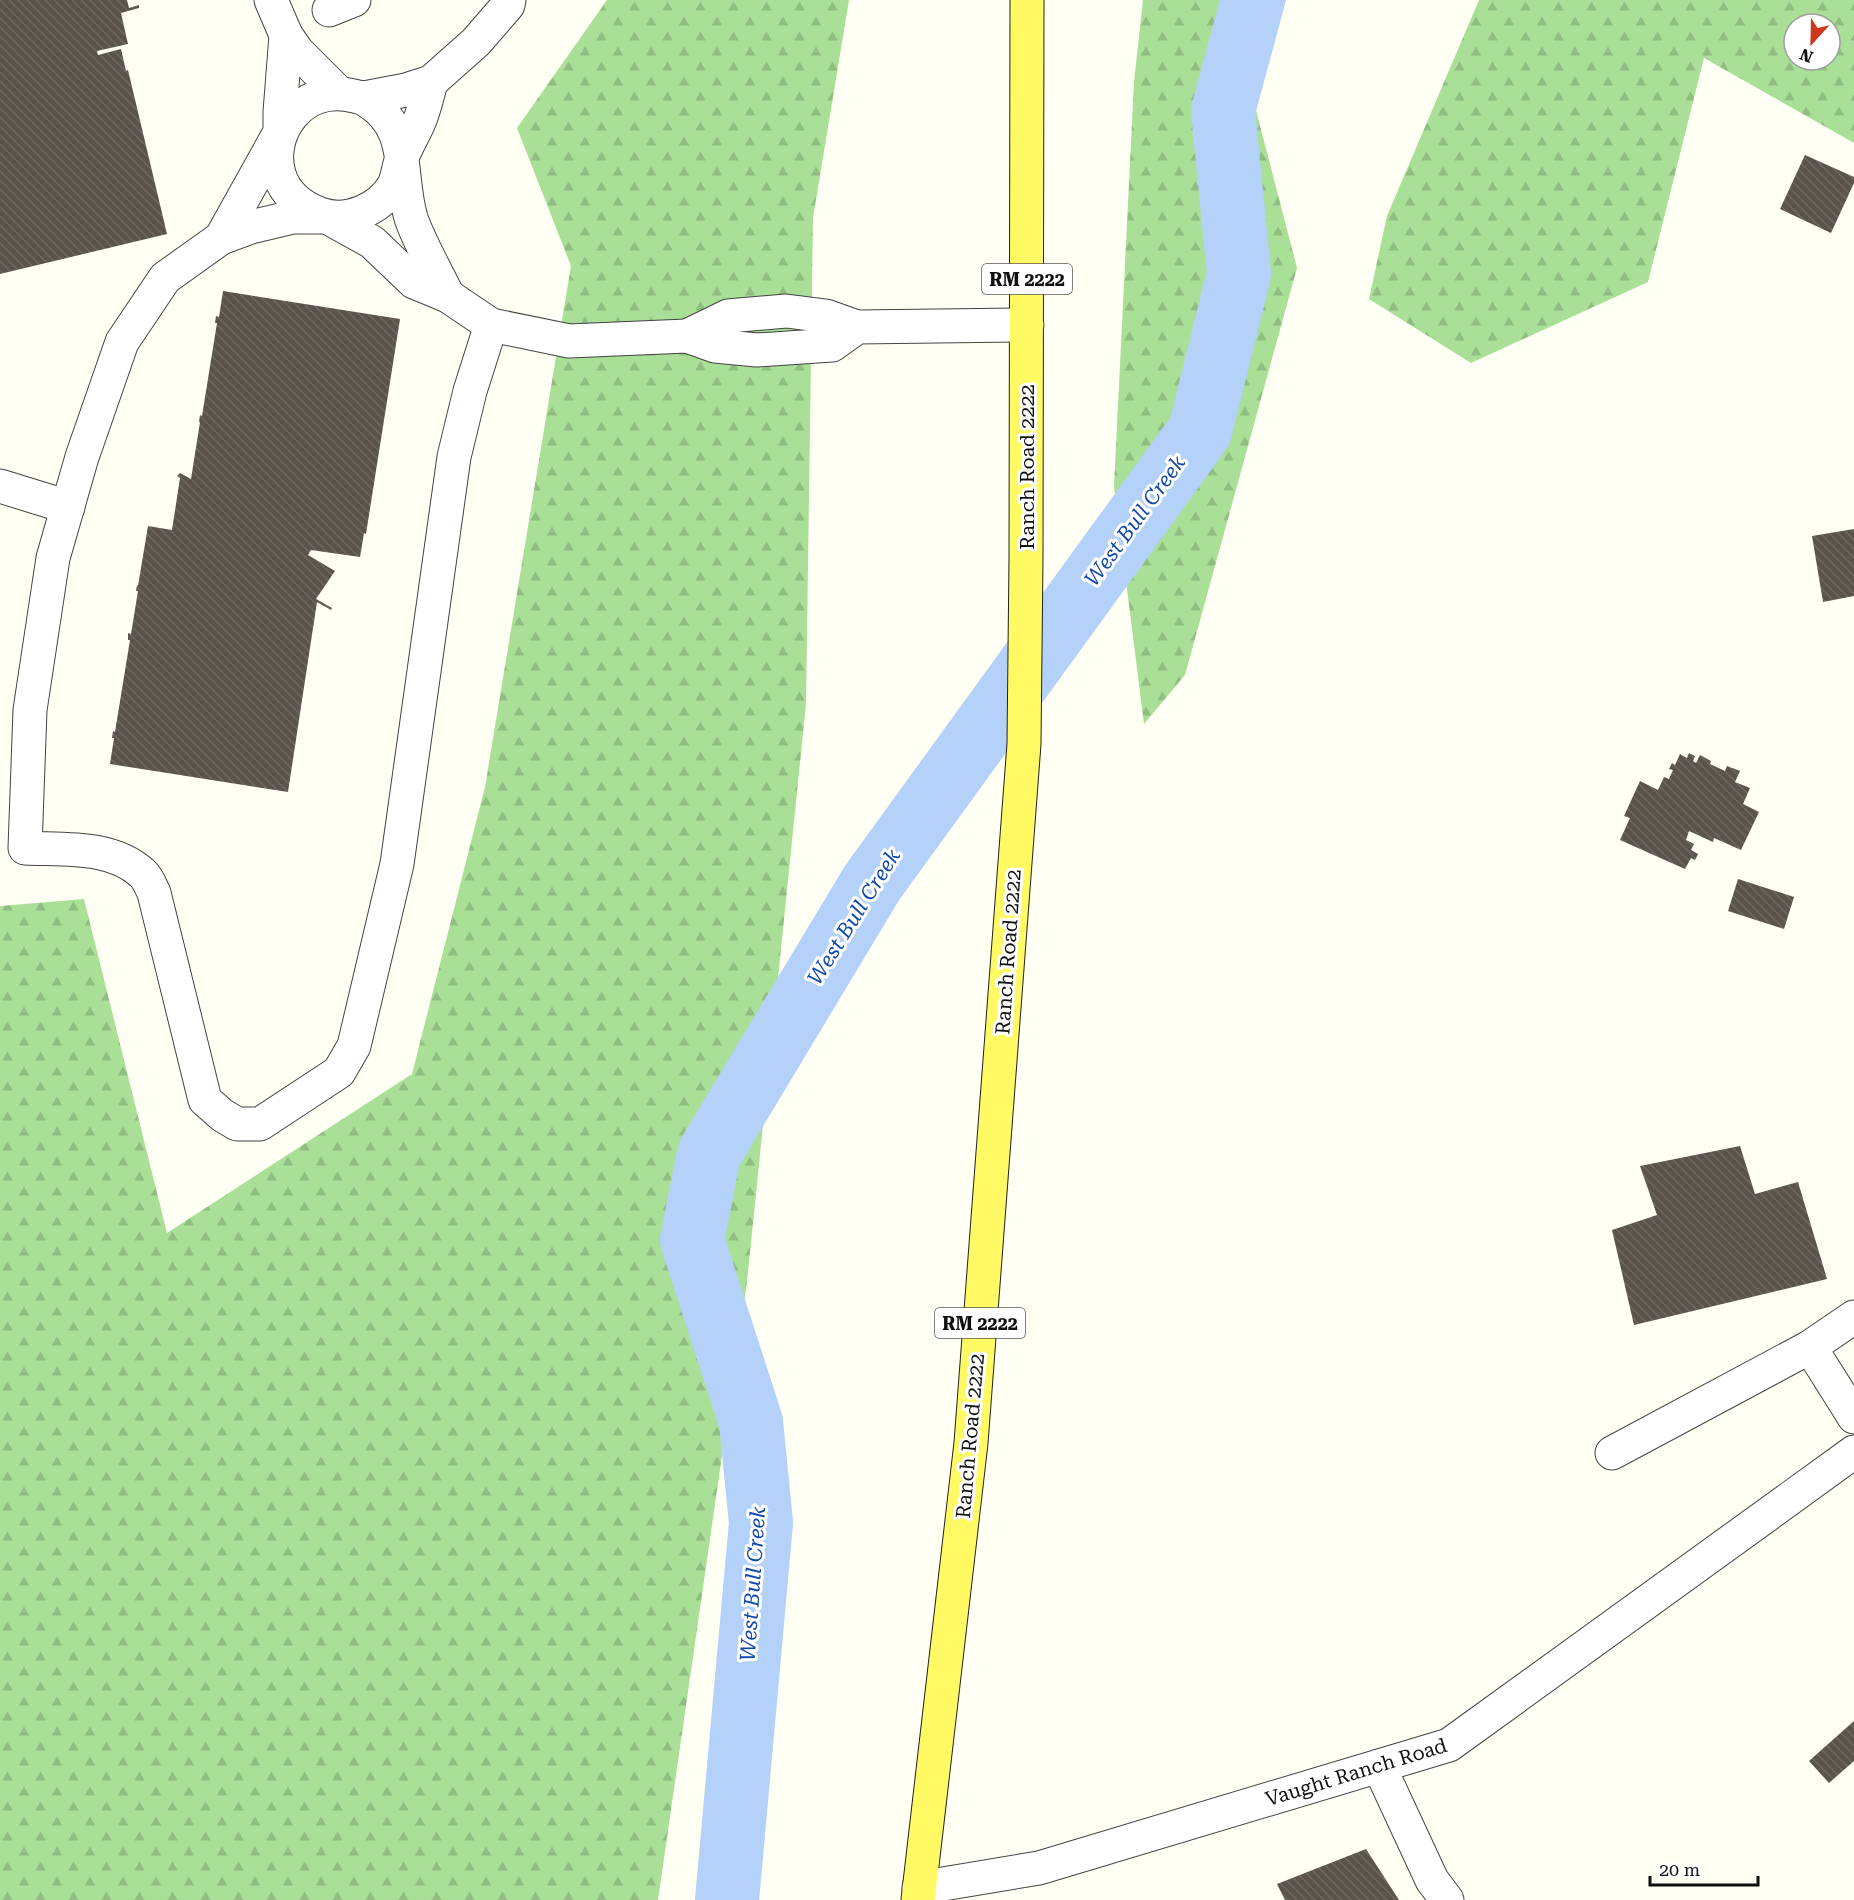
<svg xmlns="http://www.w3.org/2000/svg" width="1854" height="1900" font-family="'Roboto Serif',serif">
<style>
.forest{fill:url(#forest-firs);fill-rule:evenodd}
.lines{fill:none;stroke-linecap:round;stroke-linejoin:round}
.river{stroke:#b4d1fa;stroke-width:64}
.building{fill:url(#building-back-hatch)}
.minor-casing{stroke:#434343;stroke-width:35}
.major-casing{stroke:#212121;stroke-width:35}
.minor{stroke:#fff;stroke-width:33}
.major{stroke:#fff963;stroke-width:33}
.labels{text-anchor:middle;dominant-baseline:central;stroke-width:6;stroke-linejoin:round;paint-order:stroke}
.shield{fill:#fff;stroke:#585858;stroke-width:1.5}
.shield-label{font-size:18px;font-weight:bold;fill:#101010}
.street-label{font-size:20px;fill:#101010;stroke:#fff}
.water-label{font-size:21px;font-style:italic;fill:#0f47ac;stroke:#fff}
</style>
<defs>
<pattern id="forest-firs" width="22" height="20" patternUnits="userSpaceOnUse" patternTransform="scale(1.5)"><rect width="22" height="20" fill="#a9df97"/><path d="M5 1l3.5 6h-7zM16 11l3.5 6h-7z" fill="#90be81"/></pattern>
<pattern id="building-back-hatch" width="6" height="6" patternUnits="userSpaceOnUse" patternTransform="scale(1.5)"><rect width="6" height="6" fill="#5a544b"/><path d="M-1 5l2 2M0 0l6 6M5-1l2 2" fill="none" stroke="#6d6861"/></pattern>
</defs>
<rect width="100%" height="100%" fill="#fffff3"/>
<!-- forest -->
<g class="forest">
<polygon points="607,0 849,0 813,218 806,704 747,1282 658,1900 0,1900 0,906 84,899 167,1233 412,1074 485,787 571,266 517,128"/>
<polygon points="1143,0 1286,0 1251,91 1297,268 1185,675 1144,724 1114,486 1134,82"/>
<path d="M1479 0H1854V143L1704 58 1648 282 1471 363 1369 299 1387 216ZM1794 24H1830V60H1794Z"/>
</g>
<g class="lines">
<!-- river -->
<polyline class="river" points="727,1900 761,1523 751,1422 692,1240 709,1154 872,883 1200,431 1239,274 1223,111 1253,0"/>
</g>
<!-- building -->
<g class="building">
<polygon points="0,0 127,0 129,8 139,5 139,8 121,13 128,44 97,51 98,55 121,49 126,71 128,70 167,234 0,274"/>
<polygon points="1805,155 1854,177 1854,183 1831,233 1780,209"/>
<polygon points="223,291 400,319 366,534 364,533 360,557 311,550 308,555 335,571 316,599 332,608 331,610 317,602 288,792 110,764 114,738 112,738 113,731 115,732 130,640 128,640 128,633 131,634 138,591 136,591 137,585 138,586 148,526 172,530 180,478 177,476 180,473 191,479 200,422 199,422 200,415 202,416 217,323 215,323 216,316 219,317"/>
<polygon points="1854,529 1854,596 1823,602 1812,536"/>
<polygon points="1689,753 1695,756 1693,761 1696,763 1700,755 1711,761 1710,764 1725,771 1727,766 1740,771 1735,782 1750,788 1743,804 1759,812 1741,850 1714,838 1713,842 1689,831 1686,840 1694,844 1691,850 1698,854 1695,860 1691,858 1685,869 1620,840 1630,818 1624,816 1640,781 1658,790 1664,777 1669,779 1673,770 1669,769 1672,763 1675,765 1680,754 1687,758"/>
<polygon points="1738,879 1794,897 1784,929 1728,911"/>
<polygon points="1740,1146 1755,1194 1798,1182 1827,1279 1634,1325 1612,1230 1657,1215 1640,1166"/>
<polygon points="1854,1721 1854,1761 1829,1783 1809,1761"/>
<polygon points="1366,1849 1399,1900 1285,1900 1277,1884"/>
</g>
<g class="lines">
<defs>
<g id="minor">
<polyline points="271,0 286,35 297,51 339,93"/>
<polyline points="329,10 354,0"/>
<path d="M431 82C428 94 425 106 421 117 416 131 407 144 402 158 398 167 398 177 394 185 380 209 347 224 320 214 301 207 285 194 279 174 267 132 303 85 349 95 355 96 361 97 366 100 412 127 398 174 411 218 419 242 437 273 448 296"/>
<polyline points="364,98 406,90 431,82 476,42 508,5 509,0"/>
<polyline points="221,238 280,132 280,112 286,35"/>
<path d="M491 325 470 391 454 457 397 864 354 1046 339 1072 260 1124H237L222 1115 205 1100 154 893C151 887 148 878 142 873 111 845 64 850 25 848L30 710 53 558 82 457 122 342 165 278 221 238 251 227 293 217H327L372 242 414 282 448 296 491 325 569 341 687 336"/>
<polyline points="857,327 832,345 757,350 715,346 687,336 728,316 786,311 826,316 857,327 1027,325"/>
<polyline points="0,486 68,507"/>
<polyline points="1810,1347 1854,1417"/>
<polyline points="1612,1453 1810,1347 1854,1317"/>
<polyline points="1379,1766 1432,1880 1447,1900"/>
<polyline points="919,1888 1039,1868 1449,1745 1854,1452"/>
</g>
<polyline id="major" points="918,1900 971,1443 1024,744 1026,558 1027,0"/>
</defs>
<!-- minor casing -->
<use href="#minor" class="minor-casing"/>
<!-- major casing -->
<use href="#major" class="major-casing"/>
<!-- minor -->
<use href="#minor" class="minor"/>
<!-- major -->
<use href="#major" class="major"/>
</g>
<g class="labels">
<!-- shield labels -->
<g class="shield">
<rect x="982" y="264" width="90" height="30" rx="4.5"/>
<rect x="935" y="1308" width="90" height="30" rx="4.5"/>
</g>
<g class="shield-label">
<text x="1027" y="279">RM 2222</text>
<text x="980" y="1323">RM 2222</text>
</g>
<!-- street labels -->
<g class="street-label">
<text transform="translate(1027 467) rotate(-90)">Ranch Road 2222</text>
<text transform="translate(1008 952) rotate(-86)">Ranch Road 2222</text>
<text transform="translate(970 1436) rotate(-85)">Ranch Road 2222</text>
<text transform="translate(1356 1772) rotate(-17)">Vaught Ranch Road</text>
</g>
<!-- water labels -->
<g class="water-label">
<text transform="translate(1135 521) rotate(-54)">West Bull Creek</text>
<text transform="translate(854 917) rotate(-58)">West Bull Creek</text>
<text transform="translate(753 1584) rotate(-86)">West Bull Creek</text>
</g>
</g>
<!-- north arrow -->
<g transform="translate(1812 42) rotate(202)"><circle r="28" fill="#ffffff" stroke="#9f9f9f" stroke-width="1.5"/>
<path d="M0-4.5L10 22L0 15L-10 22Z" fill="#cb381d"/>
<text y="-9" font-size="16" font-weight="bold" text-anchor="middle" fill="#101010">N</text>
</g>
<!-- scale -->
<path d="M1650 1876v9h108v-9" fill="none" stroke="#101010" stroke-width="3"/>
<text x="1659" y="1876" font-size="18" fill="#101010" stroke="#ffffff" stroke-width="4.5" paint-order="stroke">20 m</text>
</svg>
